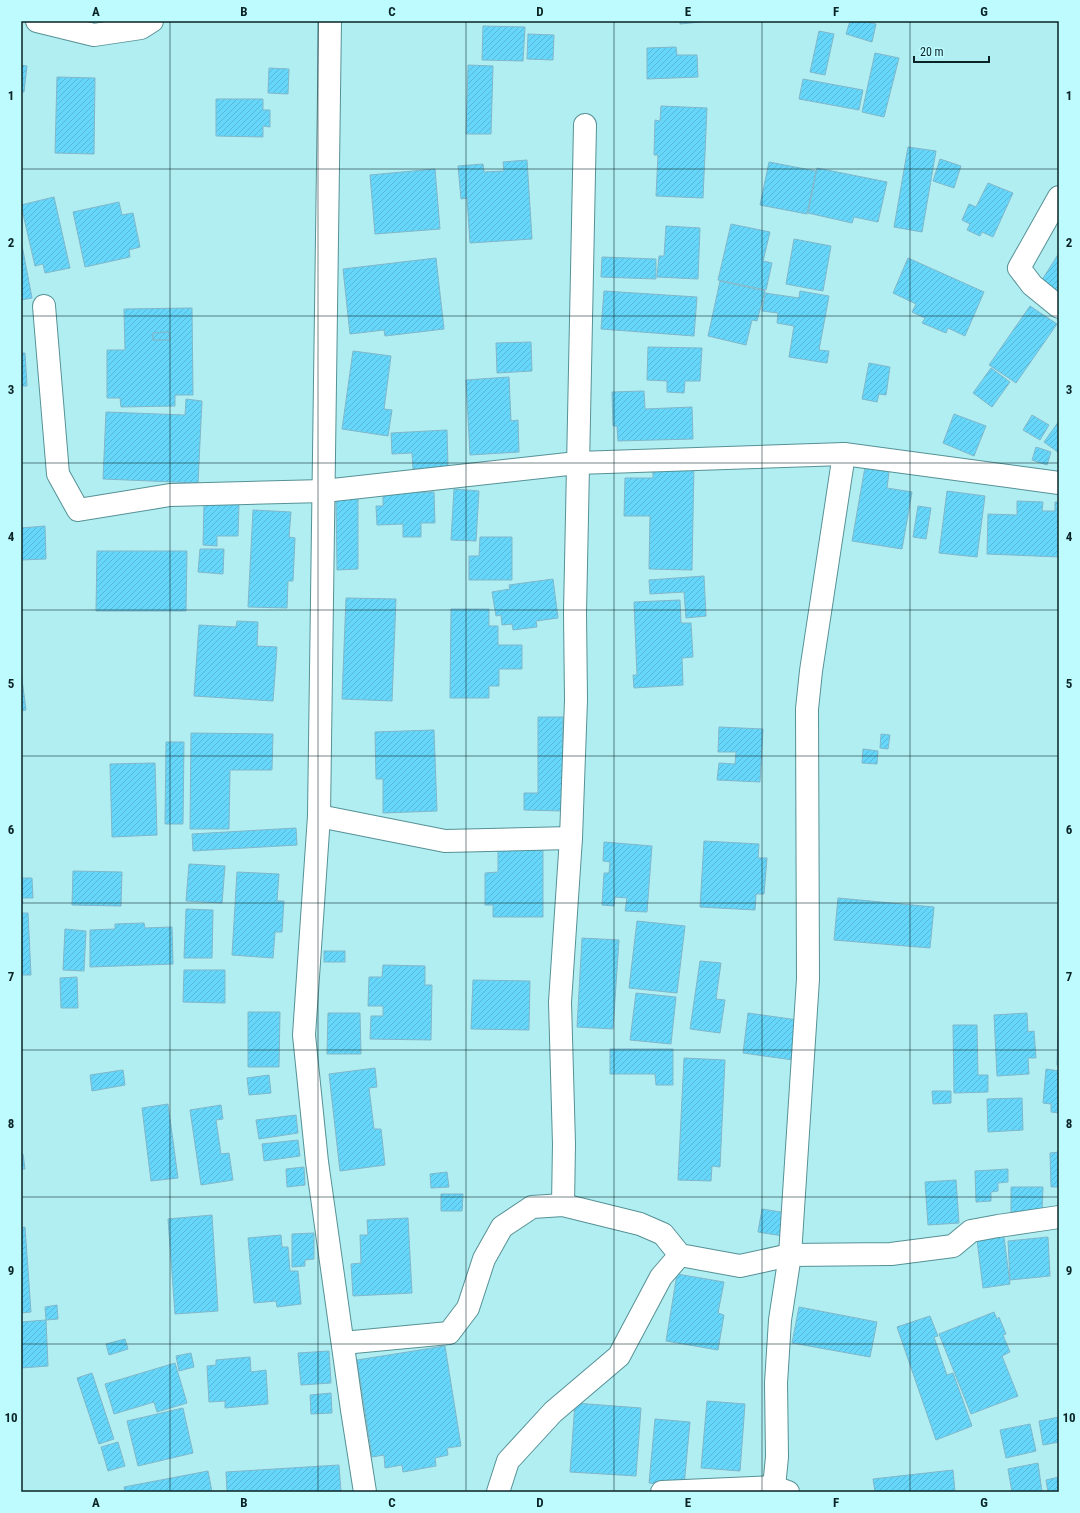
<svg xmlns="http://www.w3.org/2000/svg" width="1080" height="1513" font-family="'Roboto Condensed',sans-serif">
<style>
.building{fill:url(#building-hatch);stroke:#81b7ca;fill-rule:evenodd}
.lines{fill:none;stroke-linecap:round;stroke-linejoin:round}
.minor-casing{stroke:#569195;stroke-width:24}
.minor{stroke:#fff;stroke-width:22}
.grid{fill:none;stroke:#0a2325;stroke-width:1;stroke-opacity:0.55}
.neatline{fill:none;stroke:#0a2325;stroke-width:1.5}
.grid-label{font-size:13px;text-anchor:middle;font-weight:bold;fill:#0a2325}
</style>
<defs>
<pattern id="building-hatch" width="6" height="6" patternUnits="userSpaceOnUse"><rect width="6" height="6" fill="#66d7fa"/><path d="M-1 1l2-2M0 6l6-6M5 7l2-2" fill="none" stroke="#57b8d6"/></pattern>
</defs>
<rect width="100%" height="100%" fill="#b0eef2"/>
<!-- building -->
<g class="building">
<polygon points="680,21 701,21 701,22 680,24"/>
<polygon points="850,21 863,21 876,24 872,42 846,34"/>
<polygon points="483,26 525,27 523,61 482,60"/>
<polygon points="819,31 834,34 825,75 810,72"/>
<polygon points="528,34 554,35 553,60 527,59"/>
<polygon points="676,47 677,55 697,55 698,77 647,79 647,48"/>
<polygon points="875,53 899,58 884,117 862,112"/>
<polygon points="21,65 27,66 24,92 21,92"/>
<polygon points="468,65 493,66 491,134 466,134"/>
<polygon points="269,68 289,69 288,94 268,93"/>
<polygon points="57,77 95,78 94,154 55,153"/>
<polygon points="803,79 863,90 859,110 799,99"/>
<polygon points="216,99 263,99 263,110 270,110 270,127 263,126 263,137 216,136"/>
<polygon points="661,106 707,108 703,198 656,196 658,155 654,155 655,120 660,121"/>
<polygon points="908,147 936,151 922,232 894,227"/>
<polygon points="940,159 961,166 954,188 933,181"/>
<polygon points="527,160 532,239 470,243 467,198 461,199 458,166 483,164 484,172 504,171 503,162"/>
<polygon points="769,162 816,171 807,214 760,205"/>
<polygon points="817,168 887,182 878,222 854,217 852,223 808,213"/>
<polygon points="435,169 440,229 375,234 370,175"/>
<polygon points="988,183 1013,193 993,237 982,232 980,236 967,230 970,224 962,220 969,204 976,207"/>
<polygon points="54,197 70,268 45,273 43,264 35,266 21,205"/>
<polygon points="119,202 122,215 133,213 140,247 129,250 130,257 85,267 73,212"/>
<polygon points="731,224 770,232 763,261 772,263 766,290 718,280"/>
<polygon points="666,226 700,228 698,279 657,277 659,256 664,256"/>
<polygon points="794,239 831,246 823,291 786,284"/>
<polygon points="21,240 32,298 21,300"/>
<polygon points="1059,253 1059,296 1040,283"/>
<polygon points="602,257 656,259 656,279 601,277"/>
<polygon points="436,258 444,329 385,336 384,330 350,334 343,269"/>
<polygon points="908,258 984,292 965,336 948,328 946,333 922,323 925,318 912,312 916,304 893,293"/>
<polygon points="720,281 765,291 757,321 752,320 746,345 708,336"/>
<polygon points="604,291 697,297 694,336 601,329"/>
<polygon points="800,291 829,296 819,350 829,351 827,363 789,357 794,326 777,323 778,313 762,311 765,293 799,298"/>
<polygon points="1030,306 1057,324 1016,383 989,365"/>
<path d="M192 308 193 395H175V406L121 407 120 398H107V350H125L124 309ZM169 332 170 340H153V333Z"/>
<polygon points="169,332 170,340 153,340 153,333"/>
<polygon points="531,342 532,371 497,373 496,343"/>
<polygon points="648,347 702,348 700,381 685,381 684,393 667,392 667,381 647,380"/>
<polygon points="353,351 391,356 384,409 392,410 388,436 342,429"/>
<polygon points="21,353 25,353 27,386 21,386"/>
<polygon points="869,363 890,367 886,395 879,394 877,402 862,399"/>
<polygon points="991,368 1010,382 992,407 973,393"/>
<polygon points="509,377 511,421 518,420 519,452 470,455 466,380"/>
<polygon points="644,391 645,409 692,407 693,439 618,441 617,426 613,426 612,392"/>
<polygon points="186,399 202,401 198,483 103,479 106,412 185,415"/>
<polygon points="954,414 986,426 974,456 943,443"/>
<polygon points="1032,415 1049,425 1040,440 1023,430"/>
<polygon points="1059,421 1059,453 1044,442"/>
<polygon points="447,430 448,467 413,469 412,453 392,454 391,433"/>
<polygon points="1036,447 1051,452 1047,465 1032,460"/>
<polygon points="653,465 694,465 692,570 649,569 650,516 624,516 625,478 653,478"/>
<polygon points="865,467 889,472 887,488 912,492 902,549 852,541"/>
<polygon points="454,489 479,491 476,541 451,540"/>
<polygon points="947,491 985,496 977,557 939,553"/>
<polygon points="434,492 435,523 421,523 421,537 403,537 403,524 377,525 376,506 383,506 383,493"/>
<polygon points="358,496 358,569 337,570 336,497"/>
<polygon points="1017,501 1043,502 1042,511 1055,511 1055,502 1059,502 1059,557 987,554 988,514 1017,515"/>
<polygon points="204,503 239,504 238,536 217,536 217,546 203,545"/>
<polygon points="918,506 931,508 926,539 913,537"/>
<polygon points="253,510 291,512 289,537 295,538 293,581 288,581 287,608 248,607"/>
<polygon points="45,526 46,559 21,560 21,528"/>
<polygon points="480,537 512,537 512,580 469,580 469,556 479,556"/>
<polygon points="200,549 224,549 223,574 198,572"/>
<polygon points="97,551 187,551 186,611 96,611"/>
<polygon points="704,576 706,616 686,618 684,592 650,594 649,580"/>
<polygon points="553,579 558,618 536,621 537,627 513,630 512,624 502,625 501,615 496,616 492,592 510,589 509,585"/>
<polygon points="346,598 396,599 392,701 342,699"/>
<polygon points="680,600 681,623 691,623 693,657 682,658 683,685 634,688 633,675 637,675 634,602"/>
<polygon points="451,609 489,609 489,626 498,626 498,645 522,645 522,669 499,669 499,686 489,686 489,698 450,698"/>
<polygon points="237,621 258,622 257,646 277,647 273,701 194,696 199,625 236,627"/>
<polygon points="21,672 26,710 21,711"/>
<polygon points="538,717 563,717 562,811 524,810 524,793 538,793"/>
<polygon points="719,727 763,729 760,782 717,780 719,763 735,764 736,752 718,752"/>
<polygon points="434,730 437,811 383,813 383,779 376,779 375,732"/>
<polygon points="191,733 273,734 272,770 230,770 229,829 190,829"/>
<polygon points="881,734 890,735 888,749 880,748"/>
<polygon points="166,742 184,742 183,824 165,824"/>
<polygon points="863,749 878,751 877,764 862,763"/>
<polygon points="155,763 157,835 112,837 110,764"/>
<polygon points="296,828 297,845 193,851 192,834"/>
<polygon points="704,841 759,844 758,858 767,858 764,894 756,894 755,910 700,907"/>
<polygon points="604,842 652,846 647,912 625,911 627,898 615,897 614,906 602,905 604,873 609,873 610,862 603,861"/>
<polygon points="498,850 543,850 543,917 493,917 493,905 485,905 485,873 498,872"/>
<polygon points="189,864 225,866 222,903 186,901"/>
<polygon points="73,871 122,872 121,906 72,905"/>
<polygon points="237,872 279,874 277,901 284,901 282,932 275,932 273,958 232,955"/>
<polygon points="21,878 32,878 33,898 22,898 23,903 21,903"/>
<polygon points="838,898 934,907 930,948 834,940"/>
<polygon points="186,909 213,910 212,958 184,958"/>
<polygon points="21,913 28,913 31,975 21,975"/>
<polygon points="637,921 685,926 677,993 629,988"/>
<polygon points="144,923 145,928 172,927 173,964 90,967 90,930 115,929 115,924"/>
<polygon points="65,929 86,931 84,971 63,970"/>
<polygon points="582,938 619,940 613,1029 577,1027"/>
<rect x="324" y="951" width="21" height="11"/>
<polygon points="700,961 721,963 716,999 725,1000 720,1033 690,1029"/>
<polygon points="383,965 425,966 425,985 432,985 431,1040 370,1039 371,1016 383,1016 383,1006 368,1006 369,977 382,977"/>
<polygon points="184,970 225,970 225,1003 183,1002"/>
<polygon points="77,977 78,1008 61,1008 60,978"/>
<polygon points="473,980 530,981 529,1030 471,1029"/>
<polygon points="1059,992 1059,1065 1057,1065"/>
<polygon points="636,993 676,997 671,1044 630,1040"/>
<polygon points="248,1012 280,1012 279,1067 248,1067"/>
<polygon points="328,1013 360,1013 361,1054 327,1054"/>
<polygon points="748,1013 798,1020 793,1060 743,1053"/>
<polygon points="1027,1013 1028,1032 1034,1031 1036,1058 1028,1058 1029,1074 997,1076 994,1015"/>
<polygon points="953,1025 977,1025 978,1075 988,1075 988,1092 954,1093"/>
<polygon points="610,1049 673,1049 673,1085 656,1085 655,1074 610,1074"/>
<polygon points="684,1058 725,1060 720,1167 712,1166 711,1181 678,1180"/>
<polygon points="375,1068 377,1087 369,1088 374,1129 381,1129 385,1165 340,1171 329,1074"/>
<polygon points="1046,1069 1059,1071 1059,1113 1051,1112 1051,1104 1043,1103"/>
<polygon points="123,1070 125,1085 92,1091 90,1075"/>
<polygon points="269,1075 271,1093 249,1095 247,1078"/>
<polygon points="932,1091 951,1091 951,1103 933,1104"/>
<polygon points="1022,1098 1023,1130 988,1132 987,1099"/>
<polygon points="168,1104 178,1178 151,1181 142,1108"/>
<polygon points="221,1105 223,1119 216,1120 221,1154 229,1153 233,1180 201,1185 190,1110"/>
<polygon points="296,1115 298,1133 259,1139 256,1120"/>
<polygon points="298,1140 300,1156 264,1161 262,1144"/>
<polygon points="1059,1152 1059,1187 1051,1187 1050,1153"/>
<polygon points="21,1154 23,1154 25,1169 21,1169"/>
<polygon points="304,1167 305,1185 287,1187 286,1169"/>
<polygon points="1008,1169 1008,1182 998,1183 998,1191 991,1192 991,1201 976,1202 975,1171"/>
<polygon points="447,1172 449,1187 431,1188 430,1174"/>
<polygon points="956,1180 959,1223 928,1225 925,1182"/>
<polygon points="1011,1187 1043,1187 1042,1213 1011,1212"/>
<polygon points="441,1194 463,1194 462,1211 441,1211"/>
<polygon points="762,1209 787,1213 783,1236 758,1232"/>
<polygon points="212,1215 218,1311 175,1314 168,1219"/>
<polygon points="408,1218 412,1293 353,1296 351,1264 361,1263 360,1235 368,1235 367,1220"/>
<polygon points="25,1227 31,1312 21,1313 21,1228"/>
<polygon points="314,1233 314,1259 305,1260 305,1266 292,1267 292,1234"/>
<polygon points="281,1235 282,1247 288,1247 290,1271 298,1271 301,1304 277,1307 276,1301 254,1303 248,1238"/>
<polygon points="1004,1237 1010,1284 983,1288 977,1240"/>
<polygon points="1048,1237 1050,1276 1010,1280 1008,1241"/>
<polygon points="677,1274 724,1282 718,1313 724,1315 718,1350 666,1341"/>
<polygon points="57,1305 58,1319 46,1320 45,1307"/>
<polygon points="799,1307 877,1322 870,1357 792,1343"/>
<polygon points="994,1312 997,1319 999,1317 1006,1334 1003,1335 1010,1352 1002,1356 1018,1396 971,1414 939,1334"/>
<polygon points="930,1316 938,1336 934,1337 947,1375 953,1373 972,1426 936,1440 897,1327"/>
<polygon points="46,1320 48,1366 21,1368 21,1322"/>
<polygon points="125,1339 128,1349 109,1355 106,1344"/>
<polygon points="445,1346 461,1446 447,1448 448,1455 435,1458 436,1466 403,1472 402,1465 385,1468 384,1455 372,1457 357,1360"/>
<polygon points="329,1351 331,1383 301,1385 298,1353"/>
<polygon points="191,1353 194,1367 179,1371 176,1356"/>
<polygon points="250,1357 251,1372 266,1370 268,1404 225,1408 225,1401 209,1402 207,1366 216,1365 216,1360"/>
<polygon points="175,1363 187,1403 157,1412 154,1402 114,1414 105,1384"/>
<polygon points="92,1373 114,1439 99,1444 77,1378"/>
<polygon points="331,1393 332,1413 311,1414 310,1395"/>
<polygon points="707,1401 745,1404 740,1471 701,1468"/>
<polygon points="575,1403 641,1408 636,1476 570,1472"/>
<polygon points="183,1408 193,1453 138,1466 127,1421"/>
<polygon points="1059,1417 1059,1442 1043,1445 1039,1421"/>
<polygon points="655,1419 690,1422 684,1486 649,1483"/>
<polygon points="1030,1424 1036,1451 1006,1458 1000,1430"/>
<polygon points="118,1442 125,1466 108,1471 101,1447"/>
<polygon points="1038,1463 1042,1492 1012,1492 1008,1469"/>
<polygon points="339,1465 341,1492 227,1492 226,1472"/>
<polygon points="953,1470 955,1492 875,1492 873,1479"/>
<polygon points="208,1471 212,1492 125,1492 124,1487"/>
<polygon points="1059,1477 1059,1492 1048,1492 1046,1480"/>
</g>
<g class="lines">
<defs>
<g id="minor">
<polyline points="37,21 94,35 141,28 152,21"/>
<polyline points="330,21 319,816 304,1035 317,1162 352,1410 365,1492"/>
<polyline points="1059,197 1019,268 1032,285 1059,307"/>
<polyline points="44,306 58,474 78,510 170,495 324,491 577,463 844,454 1059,483"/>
<polyline points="319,816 445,841 571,838"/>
<polyline points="563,1205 564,1144 560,1002 571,838 576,700 575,613 585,125"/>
<polyline points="343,1343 449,1333 468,1308 484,1259 502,1227 532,1207 563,1205 640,1224 663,1234 680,1255 740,1266 790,1255 891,1254 953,1246 971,1231 998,1226 1059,1217"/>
<polyline points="774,1487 777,1457 776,1383 780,1320 790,1255 808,979 807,709 811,671 844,454"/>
<polyline points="498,1492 508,1461 553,1412 619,1356 661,1277 680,1255"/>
<polyline points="662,1492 774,1487 788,1492"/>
</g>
</defs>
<!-- minor casing -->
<use href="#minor" class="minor-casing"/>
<!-- minor -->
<use href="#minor" class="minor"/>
</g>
<!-- grid -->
<path class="grid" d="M170 21V1492M318 21V1492M466 21V1492M614 21V1492M762 21V1492M910 21V1492M21 169H1059M21 316H1059M21 463H1059M21 610H1059M21 756H1059M21 903H1059M21 1050H1059M21 1197H1059M21 1344H1059"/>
<!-- border -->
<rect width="1080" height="1513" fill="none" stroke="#bdfbff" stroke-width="44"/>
<!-- scale -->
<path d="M914 56v6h75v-6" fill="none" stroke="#0a2325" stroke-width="2"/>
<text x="920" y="56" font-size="12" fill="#0a2325" stroke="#bdfbff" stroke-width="3" paint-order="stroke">20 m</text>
<rect x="22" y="22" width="1036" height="1469" class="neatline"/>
<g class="grid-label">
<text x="96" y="16">A</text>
<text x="244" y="16">B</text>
<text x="392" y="16">C</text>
<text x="540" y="16">D</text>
<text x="688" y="16">E</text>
<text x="836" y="16">F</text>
<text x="984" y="16">G</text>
<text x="11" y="100">1</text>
<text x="1069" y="100">1</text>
<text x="11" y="247">2</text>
<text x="1069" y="247">2</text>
<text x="11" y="394">3</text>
<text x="1069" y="394">3</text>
<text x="11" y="541">4</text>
<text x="1069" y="541">4</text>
<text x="11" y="688">5</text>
<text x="1069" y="688">5</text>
<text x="11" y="834">6</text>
<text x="1069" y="834">6</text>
<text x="11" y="981">7</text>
<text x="1069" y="981">7</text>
<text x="11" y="1128">8</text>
<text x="1069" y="1128">8</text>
<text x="11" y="1275">9</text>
<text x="1069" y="1275">9</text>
<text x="11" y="1422">10</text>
<text x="1069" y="1422">10</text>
<text x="96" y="1507">A</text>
<text x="244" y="1507">B</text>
<text x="392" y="1507">C</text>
<text x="540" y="1507">D</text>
<text x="688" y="1507">E</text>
<text x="836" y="1507">F</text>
<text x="984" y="1507">G</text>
</g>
</svg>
